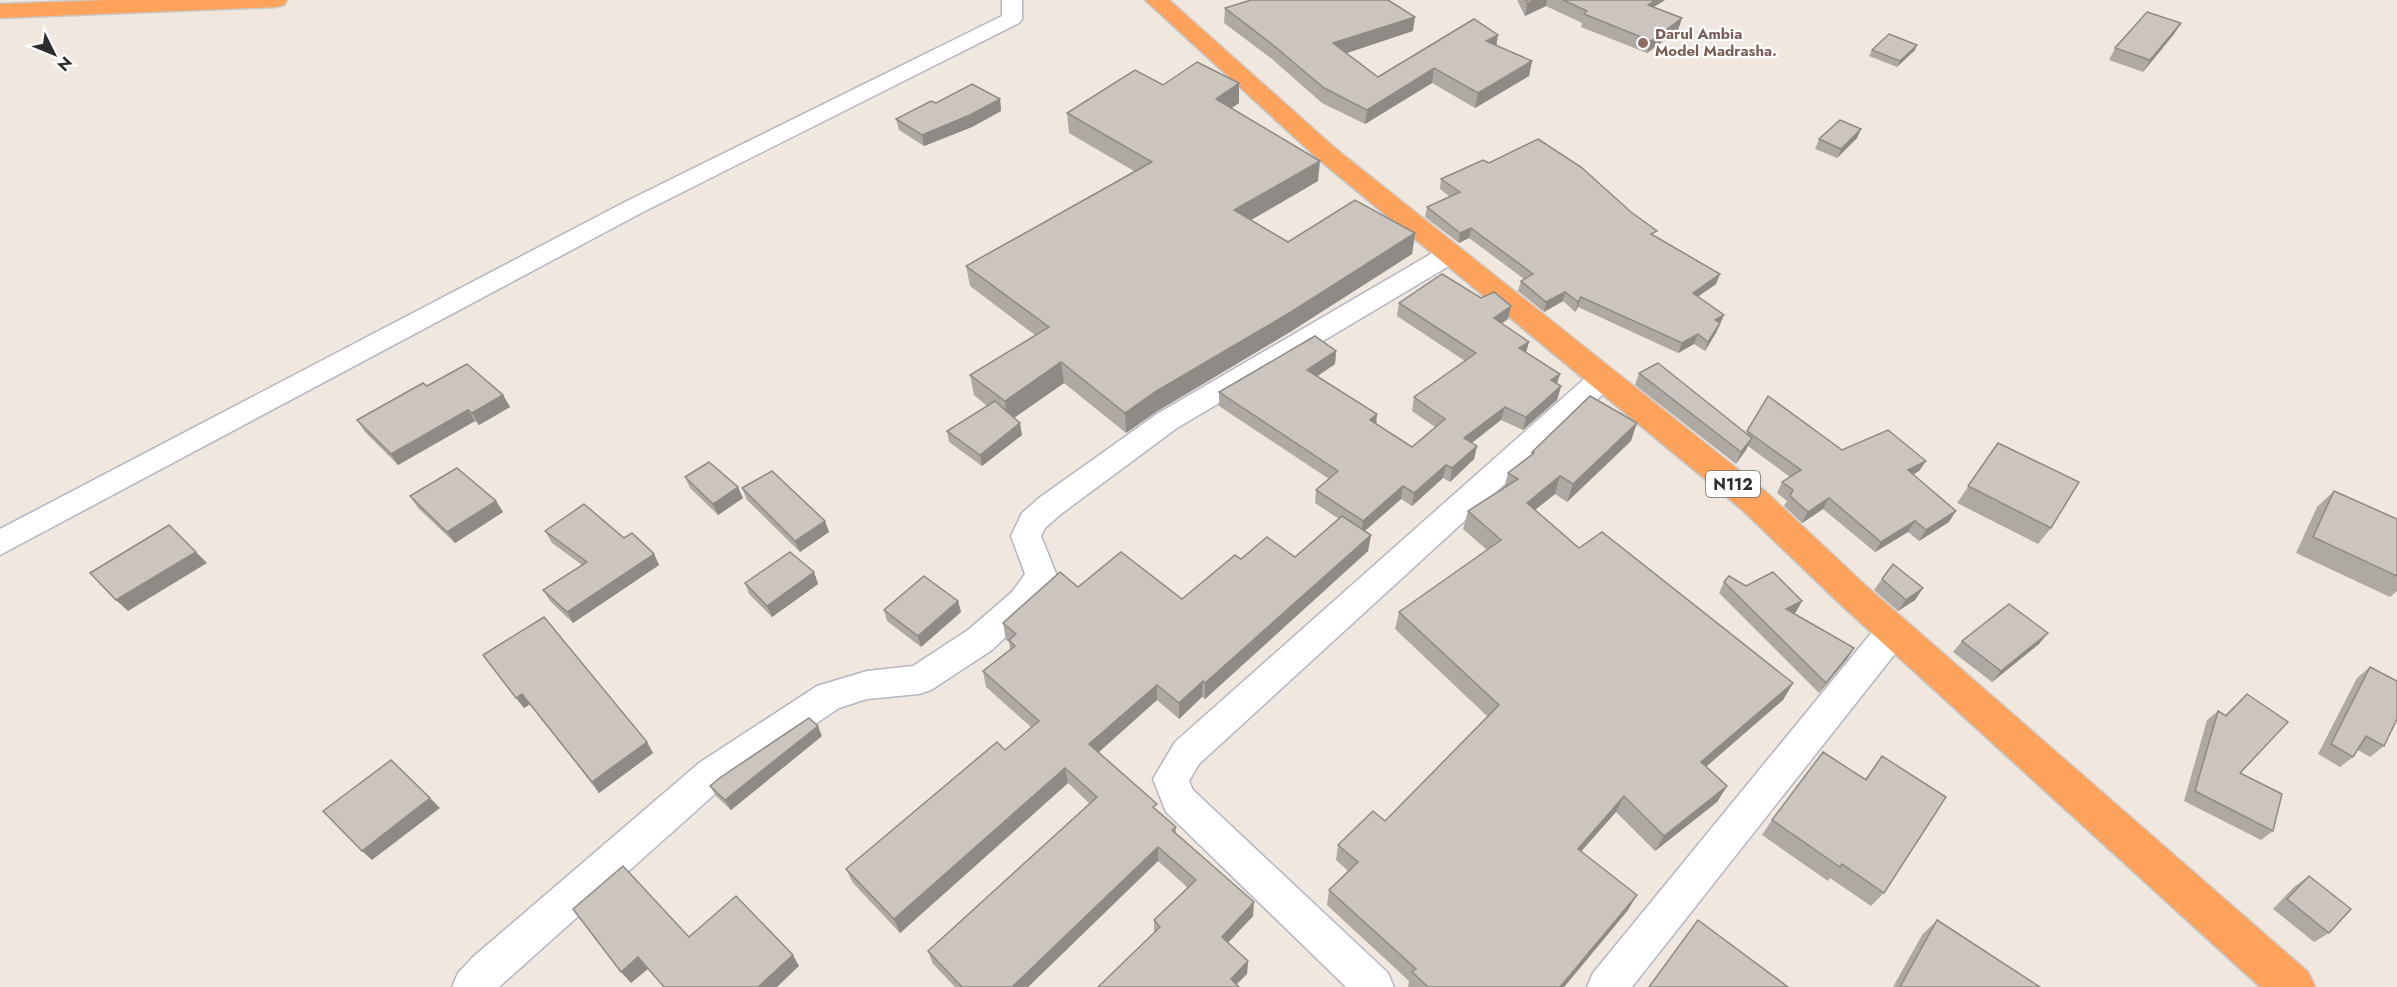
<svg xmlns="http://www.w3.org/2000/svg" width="2397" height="987" font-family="Jost,sans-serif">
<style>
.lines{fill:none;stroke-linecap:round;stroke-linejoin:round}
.street-casing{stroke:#b3b5c2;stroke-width:3}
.highway-casing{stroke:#c8c8c8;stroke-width:3}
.street{fill:#fff;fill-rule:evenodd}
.highway{fill:#ffa25b;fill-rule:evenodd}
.wall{fill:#afa9a3}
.shaded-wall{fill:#8e8a85}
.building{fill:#cbc5be;stroke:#8e8a85;stroke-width:1.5}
.education-dot{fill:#8d6e63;stroke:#fff;stroke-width:2}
.labels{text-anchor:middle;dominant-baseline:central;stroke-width:4.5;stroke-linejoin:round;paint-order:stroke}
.far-education-label{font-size:15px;font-weight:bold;fill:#785e54;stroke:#fff;text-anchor:start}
.shield{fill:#fff;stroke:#6c6c6c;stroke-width:1.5}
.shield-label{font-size:16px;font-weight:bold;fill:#2d2d2d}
</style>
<rect width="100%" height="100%" fill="#f0e8df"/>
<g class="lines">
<defs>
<g id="street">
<polygon points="1002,0 1022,0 1022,19 1019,23 643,212 0,555 0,529 625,202 1002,16"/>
<polygon points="1450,246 1459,248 1463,254 1459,260 1177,428 1061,514 1045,528 1041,536 1057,576 1034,610 992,650 931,690 919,694 867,699 839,708 725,785 499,987 452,987 458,973 473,957 699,763 817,686 867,671 913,666 968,630 1012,592 1025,574 1011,536 1022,513 1039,498 1157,414 1441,248"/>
<polygon points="1603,368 1613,371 1617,378 1613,385 1199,764 1189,781 1193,790 1388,973 1394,987 1346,987 1166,812 1153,779 1175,742 1593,371"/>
<polygon points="1893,618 1905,621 1909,631 1905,641 1632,987 1587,987 1593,973 1881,621"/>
</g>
<g id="highway">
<polygon points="108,0 287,0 284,5 276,7 0,18 0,4"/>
<polygon points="1145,0 1169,0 1336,149 1765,491 1865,585 2308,972 2315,987 2260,987 1841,605 1741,509 1318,159"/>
</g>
</defs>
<!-- street casing -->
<use href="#street" class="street-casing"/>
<!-- highway casing -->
<use href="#highway" class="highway-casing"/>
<!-- street -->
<use href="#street" class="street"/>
<!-- highway -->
<use href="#highway" class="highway"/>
</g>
<!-- wall -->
<g class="wall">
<polygon points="1517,0 1665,0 1654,7 1682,18 1678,30 1647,53 1581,27 1582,23 1546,6 1525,16"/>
<polygon points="1225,8 1413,31 1346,53 1378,77 1496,45 1532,61 1529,76 1475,108 1432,83 1365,124 1322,103 1272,59 1224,23"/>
<polygon points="2181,23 2174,34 2143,72 2109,60 2115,48"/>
<polygon points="1872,50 1915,50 1897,67 1869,56"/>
<polygon points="1239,83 1239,103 1231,108 1318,181 1251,220 1288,242 1415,233 1412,254 1290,332 1156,412 1126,433 1064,383 1014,418 1022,435 982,466 949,442 947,431 987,406 974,395 970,375 1035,335 970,286 966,266 1134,171 1069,133 1067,113 1163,85"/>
<polygon points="1000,99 1001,111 972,127 924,146 899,130 896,119 936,103"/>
<polygon points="1861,129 1857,138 1837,158 1815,149 1819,139"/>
<polygon points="1489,163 1655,236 1720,274 1716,284 1698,296 1720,325 1705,351 1694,344 1678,353 1578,307 1575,312 1563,301 1544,312 1518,291 1521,281 1524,279 1469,238 1459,243 1425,217 1427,207 1450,197 1440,189 1441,179"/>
<polygon points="1399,303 1508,319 1502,323 1526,353 1557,384 1561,386 1557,400 1523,430 1501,420 1472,443 1477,446 1474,459 1450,482 1443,478 1412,506 1401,499 1365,531 1371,535 1368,551 1205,699 1202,697 1179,719 1157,700 1099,752 1157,811 1176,827 1176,834 1253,916 1228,943 1248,961 1247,974 1154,933 1154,920 1188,888 1158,861 1028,987 955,987 933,964 928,951 1090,804 1068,783 900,933 853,883 846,869 1005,750 1031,727 986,687 983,671 1010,649 1009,642 1006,640 1003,623 1078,587 1182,599 1241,559 1295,557 1339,519 1315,503 1316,490 1329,479 1219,406 1219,392 1336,351 1335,364 1317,376 1376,424 1412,447 1435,427 1412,411 1414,397 1465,361 1397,316"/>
<polygon points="1639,373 1746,434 1768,396 1842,450 1926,461 1919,471 1913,475 1949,522 1919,541 1908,532 1875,552 1823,509 1802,523 1784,506 1787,501 1777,493 1782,482 1790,477 1748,446 1736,464 1635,385"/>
<polygon points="427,386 503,395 510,407 479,425 475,421 398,465 365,432 357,420"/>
<polygon points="1631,441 1567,502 1555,494 1535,510 1579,548 1793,683 1783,700 1706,766 1727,786 1717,802 1655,851 1616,812 1581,851 1628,910 1564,987 1409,987 1408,986 1409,981 1327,905 1329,890 1348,871 1336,860 1338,845 1385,821 1488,717 1395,629 1399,612 1487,550 1463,529 1468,511 1504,488 1508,473 1530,456 1532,452"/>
<polygon points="1998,443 2051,528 2038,544 1957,503"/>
<polygon points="685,477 743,498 718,515 690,488"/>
<polygon points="742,488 825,521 829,532 800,552 747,500"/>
<polygon points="2334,491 2397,519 2397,591 2390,597 2296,553 2317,507"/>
<polygon points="410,496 496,501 503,512 455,543 418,508"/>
<polygon points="545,531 654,554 659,565 573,623 550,601 543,590 582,565 552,543"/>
<polygon points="814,572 818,584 772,617 749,594 745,583"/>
<polygon points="1882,579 1923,588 1915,600 1898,611 1874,590"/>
<polygon points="1724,582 1746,586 1802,601 1796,612 1793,613 1854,648 1847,659 1819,693 1719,593"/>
<polygon points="958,601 961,612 921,647 887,621 884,610"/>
<polygon points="1962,641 2039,644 1992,682 1953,652"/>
<polygon points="483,655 647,742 653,753 599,793 530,704 524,708"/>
<polygon points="2370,667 2384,746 2370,757 2358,750 2353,757 2340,767 2318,754 2357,678"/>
<polygon points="2247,694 2240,773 2273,831 2261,840 2184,801 2207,720 2218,711 2225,715"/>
<polygon points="822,736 731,810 716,796 710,786"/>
<polygon points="1882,756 1884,893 1871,906 1830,878 1828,881 1762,835 1772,820 1865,779"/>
<polygon points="2309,876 2329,933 2314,942 2273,909 2295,886"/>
<polygon points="1937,920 2040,987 1893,987 1922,935"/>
</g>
<!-- shaded-wall -->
<g class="shaded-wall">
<polygon points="1534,0 1547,0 1546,6 1525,16 1527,4"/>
<polygon points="1650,0 1665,0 1652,8 1644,17"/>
<polygon points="1415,17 1413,31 1332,58 1333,43"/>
<polygon points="1682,18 1678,30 1647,53 1651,41"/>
<polygon points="2181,23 2174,34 2143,72 2150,60"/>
<polygon points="1498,35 1496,49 1486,41"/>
<polygon points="1917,45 1915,50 1897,67 1900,61"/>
<polygon points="1532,61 1529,76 1475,108 1478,93"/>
<polygon points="1434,68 1432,83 1365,124 1367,110"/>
<polygon points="1239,83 1239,103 1216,119 1216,99"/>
<polygon points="1000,99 1001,111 972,127 924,146 922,135"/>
<polygon points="1861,129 1857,138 1837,158 1841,149"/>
<polygon points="1320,161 1318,181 1234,230 1234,210"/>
<polygon points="1471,228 1469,238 1459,243 1460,233"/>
<polygon points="1415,233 1412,254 1290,332 1156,412 1126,433 1125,413 1155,392"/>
<polygon points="1720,274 1716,284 1689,303 1693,293"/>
<polygon points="1565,292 1563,301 1544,312 1546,302"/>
<polygon points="1581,297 1578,307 1575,312 1578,302"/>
<polygon points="1511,306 1508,319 1491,331 1494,318"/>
<polygon points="1724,315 1716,333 1705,351 1715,320"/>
<polygon points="1698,334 1694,344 1678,353 1682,343"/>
<polygon points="1529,342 1525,356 1519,348"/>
<polygon points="1336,351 1335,364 1306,384 1307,370"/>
<polygon points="1061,362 1064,383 1008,422 1005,401"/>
<polygon points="1560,374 1556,387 1551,380"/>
<polygon points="1561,386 1557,400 1523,430 1526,417"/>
<polygon points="503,395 510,407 479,425 472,413"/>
<polygon points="1505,407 1501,420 1461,451 1464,438"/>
<polygon points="468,410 475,421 398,465 391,454"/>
<polygon points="1377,414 1376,428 1370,420"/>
<polygon points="1020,423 1022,435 982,466 980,455"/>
<polygon points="1637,423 1631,441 1567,502 1573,484"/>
<polygon points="1752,438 1746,450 1736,464 1741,452"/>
<polygon points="1477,446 1474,459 1450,482 1452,468"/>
<polygon points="1926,461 1919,471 1901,481 1908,470"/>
<polygon points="1446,465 1443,478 1412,506 1414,493"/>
<polygon points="1560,476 1555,494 1521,521 1527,503"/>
<polygon points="1403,486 1401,499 1361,534 1363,521"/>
<polygon points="738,487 743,498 718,515 713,504"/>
<polygon points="1829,498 1823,509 1802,523 1808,512"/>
<polygon points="496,501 503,512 455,543 447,532"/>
<polygon points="1956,511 1949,522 1919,541 1926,530"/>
<polygon points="825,521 829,532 800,552 795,541"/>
<polygon points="1915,521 1908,532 1875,552 1881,542"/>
<polygon points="1371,535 1368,551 1205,699 1205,683"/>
<polygon points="196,552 207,563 128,611 116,600"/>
<polygon points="654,554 659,565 573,623 567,612"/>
<polygon points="814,572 818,584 772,617 767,606"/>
<polygon points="1923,588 1915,600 1898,611 1906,600"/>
<polygon points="958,601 961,612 921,647 918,636"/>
<polygon points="1802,601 1796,612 1780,620 1786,609"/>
<polygon points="2048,633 2039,644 1992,682 2001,671"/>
<polygon points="1854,648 1847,659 1819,693 1826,683"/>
<polygon points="1203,681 1202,697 1179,719 1179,703"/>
<polygon points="1793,683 1783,700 1692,779 1701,762"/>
<polygon points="1157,685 1157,700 1091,759 1089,744"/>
<polygon points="522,694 530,704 524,708 516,698"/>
<polygon points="818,726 822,736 731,810 725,800"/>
<polygon points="647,742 653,753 599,793 592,782"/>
<polygon points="1065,768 1068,783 900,933 894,919"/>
<polygon points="1727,786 1717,802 1655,851 1664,836"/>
<polygon points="1624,796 1616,812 1570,864 1578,849"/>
<polygon points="430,798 440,808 372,860 362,851"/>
<polygon points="1158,847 1158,861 1028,987 1012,987"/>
<polygon points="1637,895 1628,910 1564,987 1560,987"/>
<polygon points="1254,902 1253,916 1221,950 1222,937"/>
<polygon points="793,955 799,966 777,987 758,987"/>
<polygon points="638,957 648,969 631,983 621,972"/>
<polygon points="1248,961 1247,974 1234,987 1231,979"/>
</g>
<!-- building -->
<g class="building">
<polygon points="1251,0 1388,0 1415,17 1333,43 1378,77 1474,19 1498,35 1486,41 1532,61 1478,93 1434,68 1367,110 1324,88 1273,45 1225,8"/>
<polygon points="1526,0 1534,0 1527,4"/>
<polygon points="1563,0 1652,0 1654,1 1648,5 1682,18 1651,41 1584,14 1587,11"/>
<polygon points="2147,12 2181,23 2150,60 2115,48"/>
<polygon points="1889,34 1917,45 1900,61 1872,50"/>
<polygon points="1197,62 1239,83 1216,99 1320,161 1234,210 1288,242 1355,200 1415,233 1291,312 1155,392 1125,413 1061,362 1005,401 970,375 1049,327 966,266 1152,162 1067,113 1135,70 1163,85"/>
<polygon points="972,84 1000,99 970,115 922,135 896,119 931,101 936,103"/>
<polygon points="1840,120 1861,129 1841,149 1819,139"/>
<polygon points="1538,139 1581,167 1631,212 1657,231 1651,234 1720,274 1693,293 1724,315 1715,320 1720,323 1708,342 1698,334 1682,343 1581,297 1578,302 1565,292 1546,302 1521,281 1533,274 1471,228 1460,233 1427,207 1460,192 1441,179 1483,160 1489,163"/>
<polygon points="1442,274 1481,298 1494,292 1511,306 1494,318 1529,342 1519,348 1560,374 1551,380 1561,386 1526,417 1505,407 1464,438 1477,446 1452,468 1446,465 1414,493 1403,486 1363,521 1316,490 1338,471 1219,392 1315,336 1336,351 1307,370 1377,414 1370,420 1412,447 1445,419 1414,397 1476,353 1399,303"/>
<polygon points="1658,363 1752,438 1741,452 1639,373"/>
<polygon points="467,364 503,395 472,413 468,410 391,454 357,420 423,383 427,386"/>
<polygon points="1590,396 1637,423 1573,484 1560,476 1527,503 1579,548 1602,532 1793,683 1701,762 1727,786 1664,836 1624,796 1578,849 1637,895 1560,987 1428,987 1412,972 1416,969 1329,890 1358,862 1338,845 1373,811 1385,821 1499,705 1399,612 1501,540 1468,511 1518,479 1508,473 1534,453 1532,452"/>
<polygon points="1768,396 1842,450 1888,430 1926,461 1908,470 1956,511 1926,530 1915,521 1881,542 1829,498 1808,512 1790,496 1793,490 1782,482 1801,470 1747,431"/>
<polygon points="995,401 1020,423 980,455 947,431"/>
<polygon points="1998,443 2079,482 2051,528 1968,486"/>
<polygon points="709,462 738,487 713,504 685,477"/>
<polygon points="457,468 496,501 447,532 410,496"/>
<polygon points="772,471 825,521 795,541 742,488"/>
<polygon points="2334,491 2397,519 2397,576 2313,537"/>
<polygon points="584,504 624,538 632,533 654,554 567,612 543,590 587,562 545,531"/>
<polygon points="1342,516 1371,535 1205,683 1203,681 1179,703 1157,685 1089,744 1157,804 1153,807 1176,827 1172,830 1254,902 1222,937 1248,961 1231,979 1239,987 1098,987 1160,927 1154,920 1196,880 1158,847 1012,987 962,987 928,951 1097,797 1065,768 894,919 846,869 997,742 1005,750 1039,721 983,671 1015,646 1009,640 1016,634 1003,623 1060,572 1078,587 1121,552 1182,599 1235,555 1241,559 1267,537 1295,557"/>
<polygon points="169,525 196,552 116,600 90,573"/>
<polygon points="790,552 814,572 767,606 745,583"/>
<polygon points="1893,564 1923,588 1906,600 1882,579"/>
<polygon points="1773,572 1802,601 1786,609 1854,648 1826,683 1724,582 1729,576 1746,586"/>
<polygon points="924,576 958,601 918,636 884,610"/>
<polygon points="2009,604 2048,633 2001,671 1962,641"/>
<polygon points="544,617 647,742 592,782 522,694 516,698 483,655"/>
<polygon points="2370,667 2397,681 2397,719 2384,746 2366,736 2353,757 2331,744"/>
<polygon points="2247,694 2288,722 2240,773 2282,794 2273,831 2195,791 2218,711 2226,716"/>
<polygon points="809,718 818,726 725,800 710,786 721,777"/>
<polygon points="1823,752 1866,780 1882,756 1946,797 1884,893 1842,864 1840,867 1772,820"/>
<polygon points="391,760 430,798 362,851 323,811"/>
<polygon points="623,866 689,937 736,896 793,955 758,987 664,987 638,957 621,972 573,909"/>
<polygon points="2309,876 2351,909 2329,933 2287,899"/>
<polygon points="1698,920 1788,987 1649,987"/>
<polygon points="1937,920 2040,987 1900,987"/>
</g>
<!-- markers -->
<circle class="education-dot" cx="1643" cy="43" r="6"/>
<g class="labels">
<!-- far-education labels -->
<g class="far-education-label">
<text x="1655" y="34">Darul Ambia<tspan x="1655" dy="17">Model Madrasha.</tspan></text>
</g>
<!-- shield labels -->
<rect class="shield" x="1706" y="471" width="54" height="26" rx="4.5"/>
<g class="shield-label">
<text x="1733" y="484">N112</text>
</g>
</g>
<!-- north arrow -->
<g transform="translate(54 54) rotate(133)" stroke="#ffffff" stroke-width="4.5" paint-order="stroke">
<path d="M0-4.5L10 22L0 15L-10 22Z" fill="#2d2d2d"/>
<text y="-9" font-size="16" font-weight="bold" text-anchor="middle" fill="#2d2d2d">N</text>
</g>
</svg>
